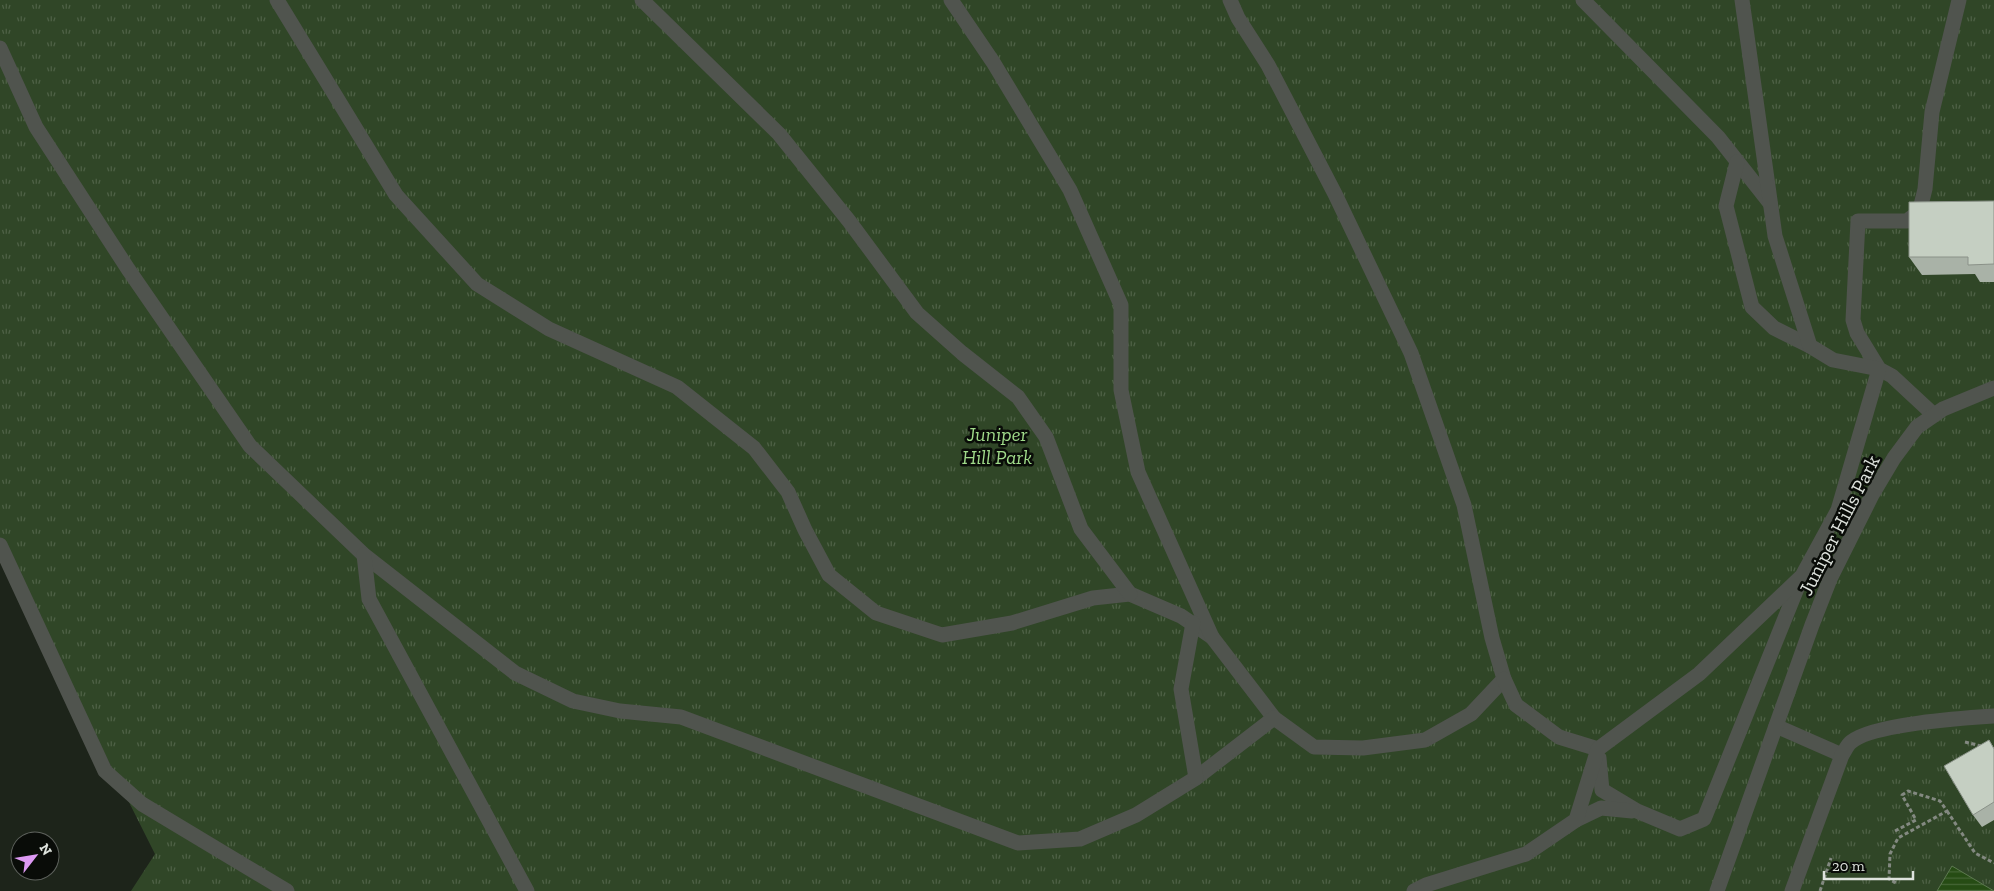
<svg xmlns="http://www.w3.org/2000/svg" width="1994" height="891" font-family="'Zilla Slab',serif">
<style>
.park{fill:url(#park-tufts)}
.water{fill:url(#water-rules);stroke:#5d7950}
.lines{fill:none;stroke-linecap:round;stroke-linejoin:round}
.path{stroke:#838981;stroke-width:3;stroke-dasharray:4 2.5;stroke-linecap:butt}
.minor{stroke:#50544e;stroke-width:15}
.wall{fill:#a9b2a7}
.building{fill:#c5cfc2;stroke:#8a9188}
.labels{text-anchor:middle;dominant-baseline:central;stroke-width:5;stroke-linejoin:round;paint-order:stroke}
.park-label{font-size:20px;font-style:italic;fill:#a0db8a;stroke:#090c08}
.street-label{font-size:20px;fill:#dee3dd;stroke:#090c08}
</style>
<defs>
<pattern id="park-tufts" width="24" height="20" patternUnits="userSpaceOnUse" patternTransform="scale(1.25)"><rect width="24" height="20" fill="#304627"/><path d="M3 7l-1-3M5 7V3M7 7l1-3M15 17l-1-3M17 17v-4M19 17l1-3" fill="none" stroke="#4e6146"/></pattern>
<pattern id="water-rules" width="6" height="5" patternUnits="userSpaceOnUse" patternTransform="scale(1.25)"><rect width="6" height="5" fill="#264c14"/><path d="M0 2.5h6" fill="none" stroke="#456636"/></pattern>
</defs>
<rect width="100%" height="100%" fill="#1d241a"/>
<!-- park -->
<polygon class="park" points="0,0 1994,0 1994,891 131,891 155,854 0,545"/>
<!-- water -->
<polygon class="water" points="1952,866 1994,891 1937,891"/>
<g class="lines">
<!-- path -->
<g class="path">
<polyline points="1965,742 1981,746"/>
<polyline points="1947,811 1975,853 1994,863"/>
<polyline points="1895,831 1916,820 1902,795 1908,791 1940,801 1947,811 1898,838 1890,854 1889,879 1896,883"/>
<polyline points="1820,891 1831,858"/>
</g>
<!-- minor -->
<g class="minor">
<polyline points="277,0 396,195 477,284 549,329 677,387 754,448 788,492 805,530 829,575 876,613 942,635 1012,623 1093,598 1130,594 1181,616 1212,637"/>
<polyline points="642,0 779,134 849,221 917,313 962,353 1018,397 1046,437 1081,529 1130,594"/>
<polyline points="951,0 993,62 1070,190 1121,305 1121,390 1138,472 1212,637 1274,718"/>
<polyline points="1583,0 1718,137 1770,203"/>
<polyline points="0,48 36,127 128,269 250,446 364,555 515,673 573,701 620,711 681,717 1018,843 1080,839 1136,815 1196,778 1274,718 1314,747 1363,748 1425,740 1471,714 1504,679 1492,638 1464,505 1411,353 1335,194 1268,65 1238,18 1230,0"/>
<polyline points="1737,162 1726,206 1752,307 1774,328 1810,346"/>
<polyline points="1934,415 1892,376 1879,369 1857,333 1853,320 1858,221 1907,221 1916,214 1921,205 1925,189 1932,112 1959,0"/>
<polyline points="0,545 105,771 142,804 287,891"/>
<polyline points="364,555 369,599 527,891"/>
<polyline points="1193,623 1181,689 1196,778"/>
<polyline points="1504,679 1516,705 1559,737 1598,749"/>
<polyline points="1776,726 1842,755"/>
<polyline points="1599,758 1602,790 1637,811 1680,829 1704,819 1800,581"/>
<polyline points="1576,820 1601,808 1632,811"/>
<polyline points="1414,891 1426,885 1526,854 1576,820 1598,749 1699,674 1802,576 1838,510 1879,369 1833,360 1810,346 1775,236 1742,0"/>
<polyline points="1717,891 1812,625 1830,579 1872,495 1894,458 1917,427 1943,409 1994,388"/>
<path d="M1792 891 1842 755C1845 751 1847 745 1851 742 1872 724 1964 718 1994 716"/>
</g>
</g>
<!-- wall -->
<g class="wall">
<polygon points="1994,201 1994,282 1980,282 1975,274 1922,275 1909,257"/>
<polygon points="1989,740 1994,748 1994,820 1982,827 1973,815"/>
</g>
<!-- building -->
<g class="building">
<polygon points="1994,201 1994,264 1968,265 1968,257 1909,257 1909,202"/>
<polygon points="1989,740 1994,749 1994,802 1973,815 1944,766"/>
</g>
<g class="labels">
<!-- park labels -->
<g class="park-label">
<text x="997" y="434">Juniper<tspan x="997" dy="23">Hill Park</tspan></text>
</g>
<!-- street labels -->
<g class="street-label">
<text transform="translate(1839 525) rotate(-63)">Juniper Hills Park</text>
</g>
</g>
<!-- north arrow -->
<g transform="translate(35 856) rotate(59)"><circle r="24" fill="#090c08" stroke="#5e625d"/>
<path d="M0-4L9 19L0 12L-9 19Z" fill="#dd99f3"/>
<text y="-8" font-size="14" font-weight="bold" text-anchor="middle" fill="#dee3dd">N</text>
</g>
<!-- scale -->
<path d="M1824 871v8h89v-8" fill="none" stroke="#dee3dd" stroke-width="2.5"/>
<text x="1832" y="871" font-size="15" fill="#dee3dd" stroke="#090c08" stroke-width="4" paint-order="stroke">20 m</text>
</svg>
